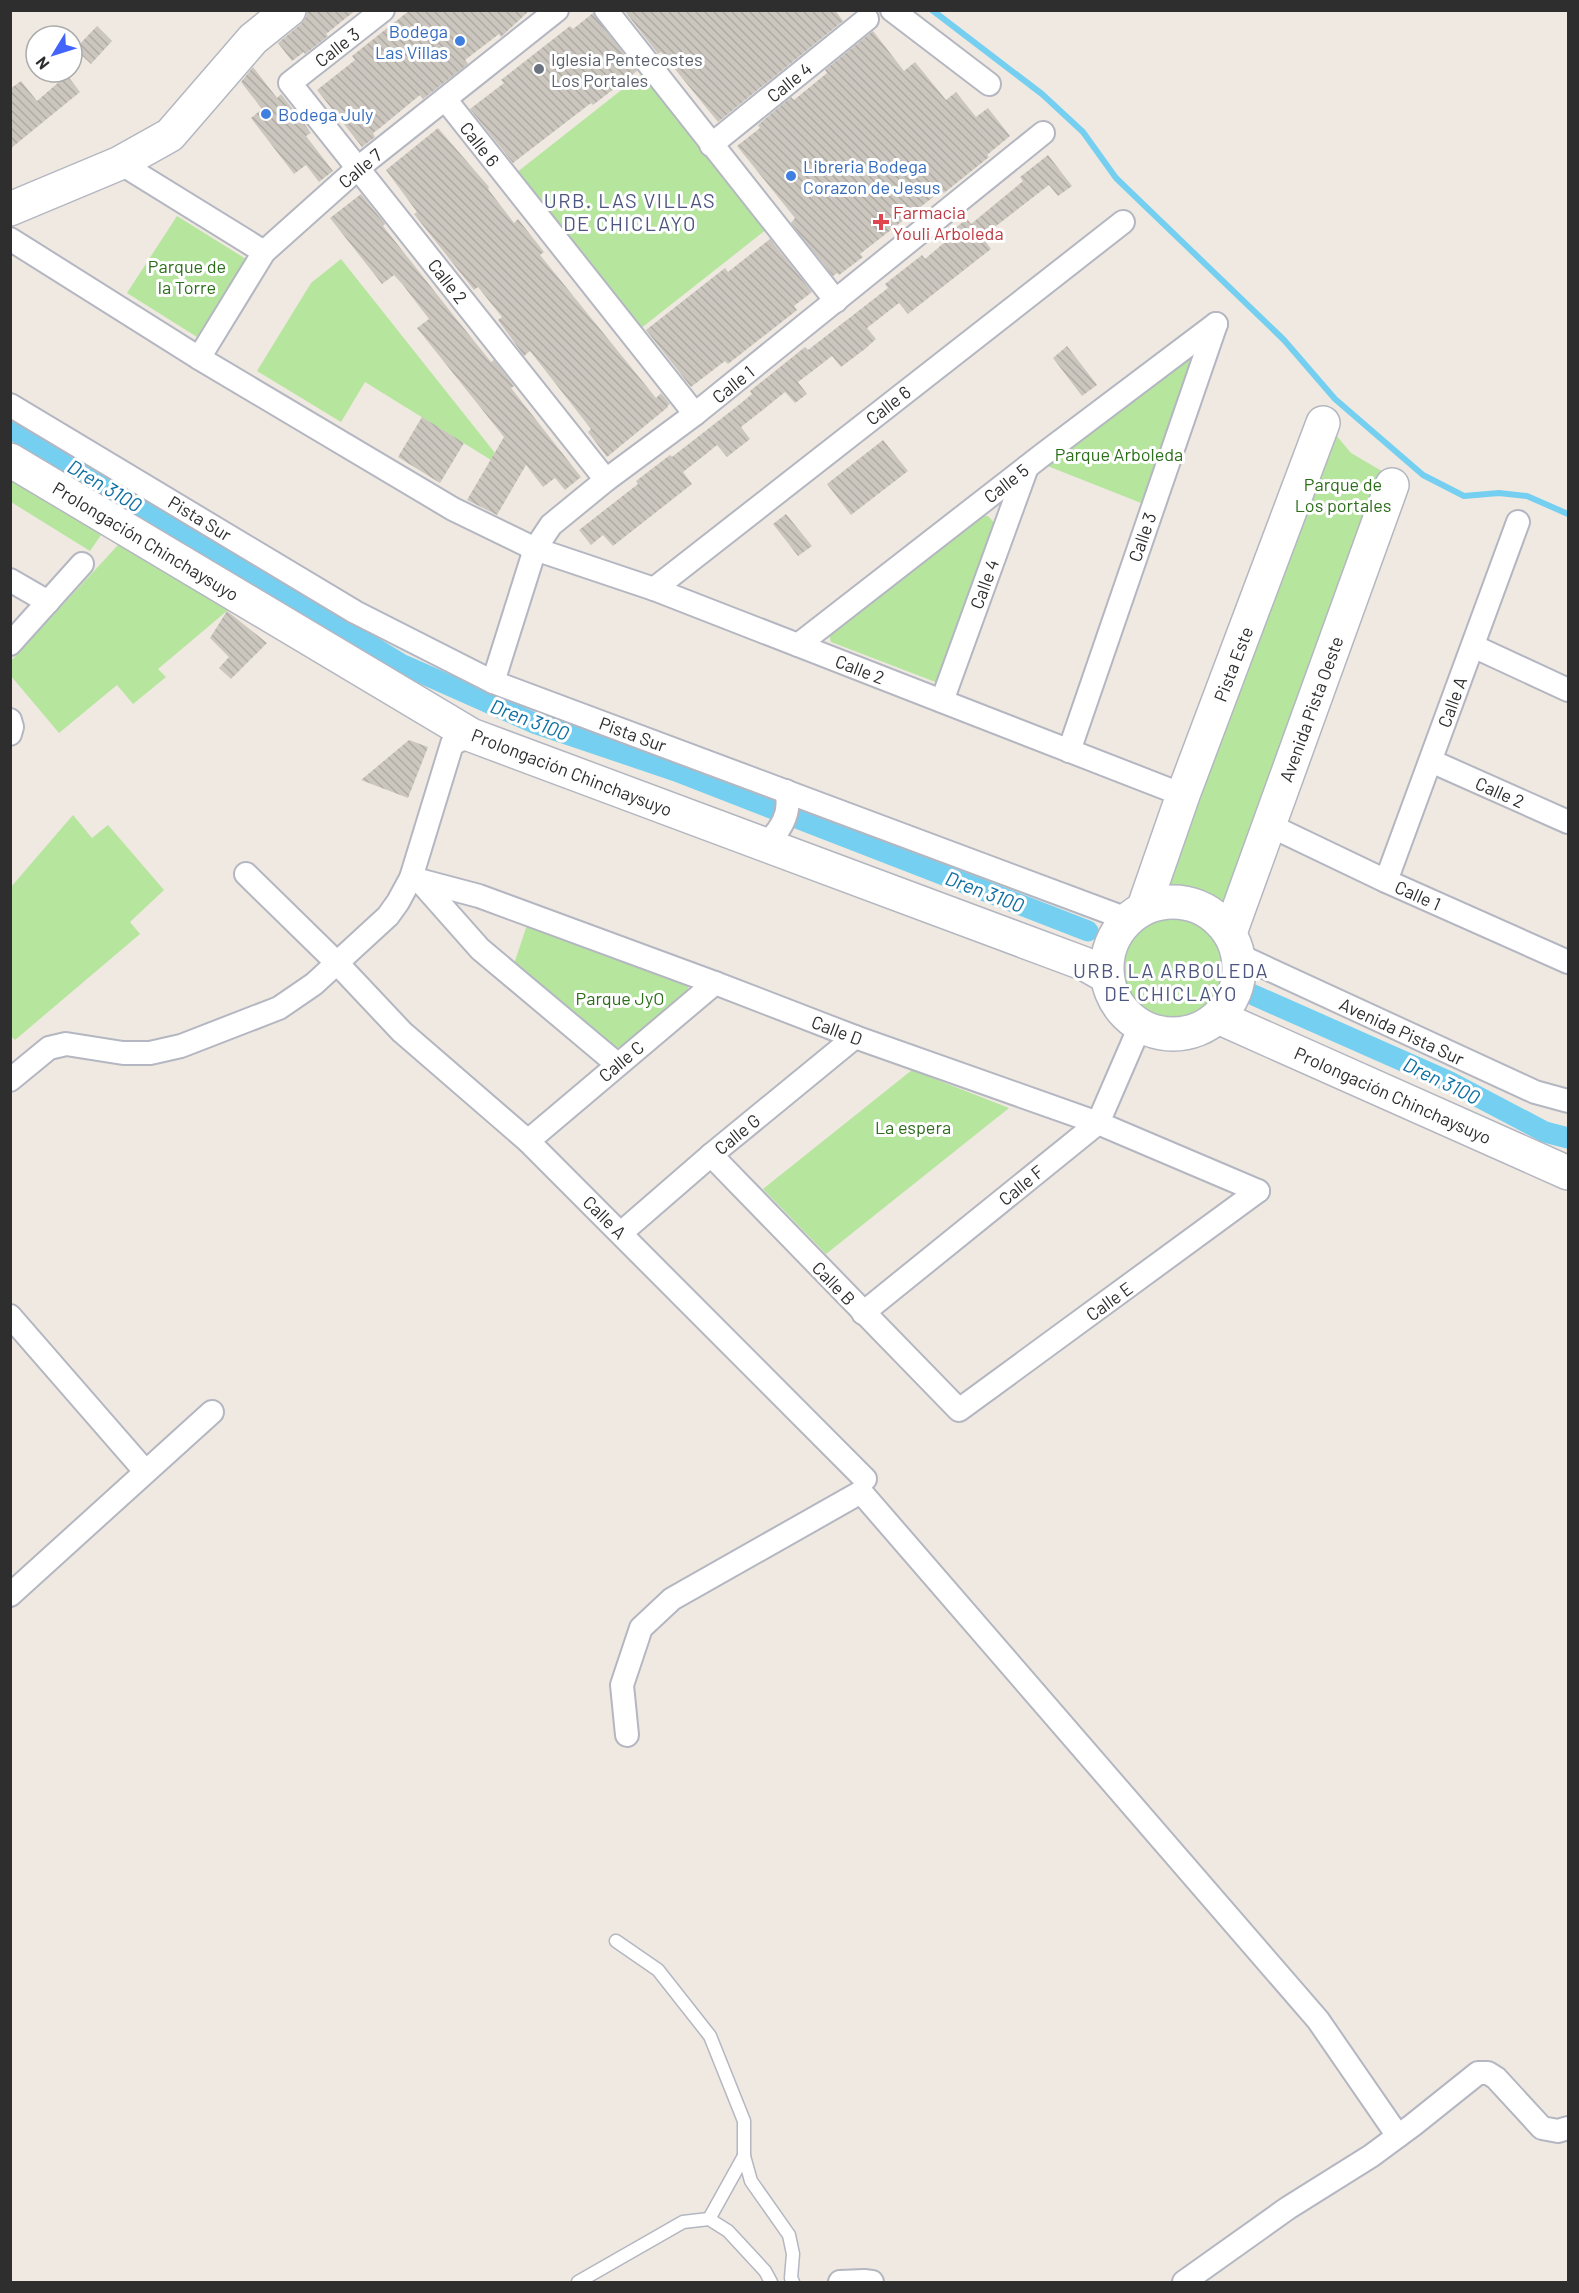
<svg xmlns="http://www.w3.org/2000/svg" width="1579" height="2293" font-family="Barlow,sans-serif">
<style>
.park{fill:#b6e59e}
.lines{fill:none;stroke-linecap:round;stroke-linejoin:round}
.stream{stroke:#75cff0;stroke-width:6}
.canal{stroke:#75cff0;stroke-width:21}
.building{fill:url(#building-back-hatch)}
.lane-casing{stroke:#b4b7c1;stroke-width:15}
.street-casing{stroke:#b4b7c1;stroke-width:26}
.secondary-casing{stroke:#b4b7c1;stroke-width:36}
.lane{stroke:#fff;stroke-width:12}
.street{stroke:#fff;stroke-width:22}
.secondary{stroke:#fff;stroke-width:33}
.shop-dot{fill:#3f7fe0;stroke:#fff;stroke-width:2}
.worship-dot{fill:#6b7280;stroke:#fff;stroke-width:2}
.health-dot{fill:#e0444e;stroke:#fff;stroke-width:2}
.labels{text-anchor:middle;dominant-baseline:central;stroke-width:6;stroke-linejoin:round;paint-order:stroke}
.shop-label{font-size:18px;fill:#366cbe;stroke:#fff;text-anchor:start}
.street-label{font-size:18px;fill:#2e2e2e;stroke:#fff}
.worship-label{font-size:18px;fill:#5b616d;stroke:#fff;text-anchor:start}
.health-label{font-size:18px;fill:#be3a42;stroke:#fff;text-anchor:start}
.park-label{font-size:18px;fill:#2c6e1b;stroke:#fff}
.neighbourhood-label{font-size:20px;letter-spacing:1.5px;fill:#4d5680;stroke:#fff}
.water-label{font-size:20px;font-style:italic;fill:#0d6fa3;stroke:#fff}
</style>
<defs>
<pattern id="building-back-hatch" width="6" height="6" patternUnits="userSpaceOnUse" patternTransform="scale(1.5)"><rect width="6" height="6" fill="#cbc7bf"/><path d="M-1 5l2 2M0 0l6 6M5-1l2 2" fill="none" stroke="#afaba4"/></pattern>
</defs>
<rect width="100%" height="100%" fill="#efe9e1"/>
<!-- park -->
<g class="park">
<polygon points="643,73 767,229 640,329 516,173"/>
<polygon points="177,216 246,259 197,337 127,293"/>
<polygon points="341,259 495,453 491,460 365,382 341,422 257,371 311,283"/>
<polygon points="1181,356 1192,360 1141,503 1045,465"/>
<path d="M1331 429 1351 453 1387 474 1224 914C1200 897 1191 891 1161 892Z"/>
<polygon points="10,480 101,535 90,551 11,502"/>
<polygon points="982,516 988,516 998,527 938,683 831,642 829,635"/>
<polygon points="119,544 228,610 158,669 166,677 133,704 117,685 59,733 11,676 10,662"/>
<polygon points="73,815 92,838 108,825 164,890 130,922 140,934 15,1040 10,1035 11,887"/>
<circle cx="1169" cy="967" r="53"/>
<polygon points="528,922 684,979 688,987 687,995 623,1048 614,1047 514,964"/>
<polygon points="912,1070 1009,1108 826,1254 763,1189"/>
</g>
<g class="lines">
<!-- stream -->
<polyline class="stream" points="932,10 1042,94 1083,132 1116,178 1284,340 1335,399 1423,475 1464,496 1499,493 1527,496 1568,514"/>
<!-- canal -->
<g class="canal">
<polyline points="10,428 401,664 534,723 676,771 1088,931"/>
<polyline points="1249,993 1448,1081 1545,1132 1568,1138"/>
</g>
</g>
<!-- building -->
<g class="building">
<polygon points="307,10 356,10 326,34 328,36 305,54 304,52 292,61 278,43 301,24 306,17"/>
<polygon points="410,10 530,10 501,37 499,34 465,60 468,64 423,99 420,95 380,128 373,133 375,137 362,147 317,90 355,60 352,56"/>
<polygon points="624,10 835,10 843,21 718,122 661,52 658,54"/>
<polygon points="593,13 637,71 593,105 591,103 513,163 470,109 504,83 501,80 570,26 573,29"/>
<polygon points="97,26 112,41 91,64 75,49"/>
<polygon points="873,31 904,71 915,62 946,100 956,92 976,117 988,108 1010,136 987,155 989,157 944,193 941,191 860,254 863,257 839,275 837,273 833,276 791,223 795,218 737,146 760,128 758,125 791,97 794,100 827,73 825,70"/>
<polygon points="253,67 277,98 281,94 303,122 311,133 306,136 333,171 319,182 306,165 294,174 251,118 262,109 241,82"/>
<polygon points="67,75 80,92 10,149 10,89 21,81 37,101"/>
<polygon points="438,128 489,187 488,189 514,223 518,219 544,252 540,255 656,398 661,393 670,404 667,406 668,407 607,457 588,432 591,429 530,351 524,356 498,320 502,317 478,287 474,290 414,214 417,212 386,170"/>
<polygon points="1048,155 1072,186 1058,196 1049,185 982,237 991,249 945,285 908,314 899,303 867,328 876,339 865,349 841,367 832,356 810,373 798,382 807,394 795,403 785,392 764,409 741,427 750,439 727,457 717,445 706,454 683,472 692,484 613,546 603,535 591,545 579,530 638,484 636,481 670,455 672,457 740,404 752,394 750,391 805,347 808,350 888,288 885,284 922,255 925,259 958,231 955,228 967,219 971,224 1023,181 1020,177"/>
<polygon points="361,194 385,224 383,226 454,316 491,362 494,360 514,386 511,388 581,477 565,490 555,478 543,487 526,465 497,515 467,500 504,437 417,328 429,319 403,285 394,275 382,284 330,218"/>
<polygon points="770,239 812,292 794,306 797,310 728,364 725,361 691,387 646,330 725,268 728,272"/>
<polygon points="1067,346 1097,385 1082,396 1053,358"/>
<polygon points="422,417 464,443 440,483 398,457"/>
<polygon points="883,440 908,471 851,515 827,484"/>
<polygon points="786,514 812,546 798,556 773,524"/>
<polygon points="227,611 267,643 231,679 219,668 229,657 210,638"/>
<polygon points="409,740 428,747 408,798 361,780"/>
</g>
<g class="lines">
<defs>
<g id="lane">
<polyline points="616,1941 658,1970 710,2036 744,2121 744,2156 751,2181 789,2235 793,2254 791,2278 793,2282"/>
<polyline points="709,2219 744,2156"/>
<polyline points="578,2282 683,2222 709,2219 728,2231 765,2271 771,2282"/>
</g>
<g id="street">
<polyline points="383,10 290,83 606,480"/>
<polyline points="606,10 836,301"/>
<polyline points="892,10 989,84"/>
<polyline points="445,99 695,414"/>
<polyline points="711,145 867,19"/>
<polyline points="120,163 264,252"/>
<polyline points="10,239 199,358 453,509 535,549 654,589 1183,795"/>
<polyline points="199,358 264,252 358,168 557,10"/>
<polyline points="10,405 355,612 493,682 1127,919"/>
<polyline points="10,580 48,602"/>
<polyline points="654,589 1123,222"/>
<polyline points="10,644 82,564"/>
<polyline points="798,645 1041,456 1216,324"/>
<polyline points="1473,646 1568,690"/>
<polyline points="493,682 535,549 551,525 606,480 695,414 1043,133"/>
<polyline points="942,701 1027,467"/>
<polyline points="10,720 12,727 10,734"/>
<polyline points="1069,751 1216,324"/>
<polyline points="1431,761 1568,822"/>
<polyline points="1269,825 1386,881 1568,962"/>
<path d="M765 845C781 830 792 813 786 791"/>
<polyline points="246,874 337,963 402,1032 528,1141 865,1479"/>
<polyline points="411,878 479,896 715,983 855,1037 1098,1123 1258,1191"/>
<polyline points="418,879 480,949 617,1064"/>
<polyline points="1386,881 1518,522"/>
<polyline points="1238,955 1535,1092 1568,1101"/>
<polyline points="10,1080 49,1048 66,1044 123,1053 150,1053 181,1046 279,1008 314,984 388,916 398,902 411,878 452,744 471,735"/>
<polyline points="528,1141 715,983"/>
<polyline points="711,1155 959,1410 1258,1191"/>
<polyline points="621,1233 711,1155 855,1037"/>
<polyline points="863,1313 1098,1123 1140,1026"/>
<polyline points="10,1316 145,1471"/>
<polyline points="10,1595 212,1412"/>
<polyline points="627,1735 622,1685 641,1628 672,1599 861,1492 1318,2020 1398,2136"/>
<polyline points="840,2282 864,2281 872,2282"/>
<polyline points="1184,2282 1288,2208 1371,2156 1413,2125 1478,2073 1488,2073 1496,2078 1542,2128 1558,2131 1568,2128"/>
</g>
<g id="secondary">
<polyline points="10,209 120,163 170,135 253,39 289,10"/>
<polyline points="10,460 471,735 1085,964 1106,976"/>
<circle cx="1173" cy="968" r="66"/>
<polyline points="1144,907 1183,795 1323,423"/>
<polyline points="1230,933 1392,485"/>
<polyline points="1218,1017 1568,1173"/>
</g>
</defs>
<!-- lane casing -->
<use href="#lane" class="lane-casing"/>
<!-- street casing -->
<use href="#street" class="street-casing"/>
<!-- secondary casing -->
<use href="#secondary" class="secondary-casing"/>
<!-- lane -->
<use href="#lane" class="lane"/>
<!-- street -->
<use href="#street" class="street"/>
<!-- secondary -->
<use href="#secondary" class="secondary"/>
</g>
<!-- markers -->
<g class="shop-dot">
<circle cx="460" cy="41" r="6"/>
<circle cx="266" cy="114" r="6"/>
<circle cx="791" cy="176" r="6"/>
</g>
<circle class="worship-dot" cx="539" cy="69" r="6"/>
<path class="health-dot" d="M878 213h6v6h6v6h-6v6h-6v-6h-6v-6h6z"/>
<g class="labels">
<!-- shop labels -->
<g class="shop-label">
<text x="448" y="31" text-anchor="end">Bodega<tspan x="448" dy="21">Las Villas</tspan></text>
<text x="278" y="114">Bodega July</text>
<text x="803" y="166">Libreria Bodega<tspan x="803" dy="21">Corazon de Jesus</tspan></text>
</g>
<!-- street labels -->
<g class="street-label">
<text transform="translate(337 47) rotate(-38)">Calle 3</text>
<text transform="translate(789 82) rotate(-39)">Calle 4</text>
<text transform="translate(480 144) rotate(52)">Calle 6</text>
<text transform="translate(360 168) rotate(-40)">Calle 7</text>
<text transform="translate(448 281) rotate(52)">Calle 2</text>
<text transform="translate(733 384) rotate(-39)">Calle 1</text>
<text transform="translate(888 405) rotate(-38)">Calle 6</text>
<text transform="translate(1006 483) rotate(-38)">Calle 5</text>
<text transform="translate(200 518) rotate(31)">Pista Sur</text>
<text transform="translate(1142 537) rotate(-71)">Calle 3</text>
<text transform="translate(146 541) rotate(31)">Prolongación Chinchaysuyo</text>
<text transform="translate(984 584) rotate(-70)">Calle 4</text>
<text transform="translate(1233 664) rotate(-69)">Pista Este</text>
<text transform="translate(860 669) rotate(21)">Calle 2</text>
<text transform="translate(1452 702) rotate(-70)">Calle A</text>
<text transform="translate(1311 709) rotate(-70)">Avenida Pista Oeste</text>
<text transform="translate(633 734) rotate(20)">Pista Sur</text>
<text transform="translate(572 772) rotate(21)">Prolongación Chinchaysuyo</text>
<text transform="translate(1500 792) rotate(24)">Calle 2</text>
<text transform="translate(1418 895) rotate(24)">Calle 1</text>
<text transform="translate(837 1030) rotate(21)">Calle D</text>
<text transform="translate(1402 1031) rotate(25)">Avenida Pista Sur</text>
<text transform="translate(621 1061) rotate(-40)">Calle C</text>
<text transform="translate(1393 1095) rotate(24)">Prolongación Chinchaysuyo</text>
<text transform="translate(737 1134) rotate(-39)">Calle G</text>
<text transform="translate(1021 1185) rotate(-39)">Calle F</text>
<text transform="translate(605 1217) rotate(45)">Calle A</text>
<text transform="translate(834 1283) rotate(46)">Calle B</text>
<text transform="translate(1109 1301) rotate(-36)">Calle E</text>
</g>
<!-- worship labels -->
<g class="worship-label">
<text x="551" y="59">Iglesia Pentecostes<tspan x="551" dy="21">Los Portales</tspan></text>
</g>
<!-- health labels -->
<g class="health-label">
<text x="893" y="212">Farmacia<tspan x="893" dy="21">Youli Arboleda</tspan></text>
</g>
<!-- park labels -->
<g class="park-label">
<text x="187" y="266">Parque de<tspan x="187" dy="21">la Torre</tspan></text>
<text x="1119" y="454">Parque Arboleda</text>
<text x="1343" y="484">Parque de<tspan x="1343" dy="21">Los portales</tspan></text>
<text x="620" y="998">Parque JyO</text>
<text x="913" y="1127">La espera</text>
</g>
<!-- neighbourhood labels -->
<g class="neighbourhood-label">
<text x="630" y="200">URB. LAS VILLAS<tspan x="630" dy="23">DE CHICLAYO</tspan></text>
<text x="1171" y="970">URB. LA ARBOLEDA<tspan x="1171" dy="23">DE CHICLAYO</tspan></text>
</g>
<!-- water labels -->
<g class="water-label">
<text transform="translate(105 485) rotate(31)">Dren 3100</text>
<text transform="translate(530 719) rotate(21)">Dren 3100</text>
<text transform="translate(985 891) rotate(21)">Dren 3100</text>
<text transform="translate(1442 1080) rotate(26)">Dren 3100</text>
</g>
</g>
<!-- border -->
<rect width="1579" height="2293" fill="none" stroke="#2e2e2e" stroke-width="24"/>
<!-- north arrow -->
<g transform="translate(54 54) rotate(232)"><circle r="28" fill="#ffffff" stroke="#ababab" stroke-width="1.5"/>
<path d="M0-4.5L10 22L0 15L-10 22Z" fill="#4264fb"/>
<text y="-9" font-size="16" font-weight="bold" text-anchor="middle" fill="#2e2e2e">N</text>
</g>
</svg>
